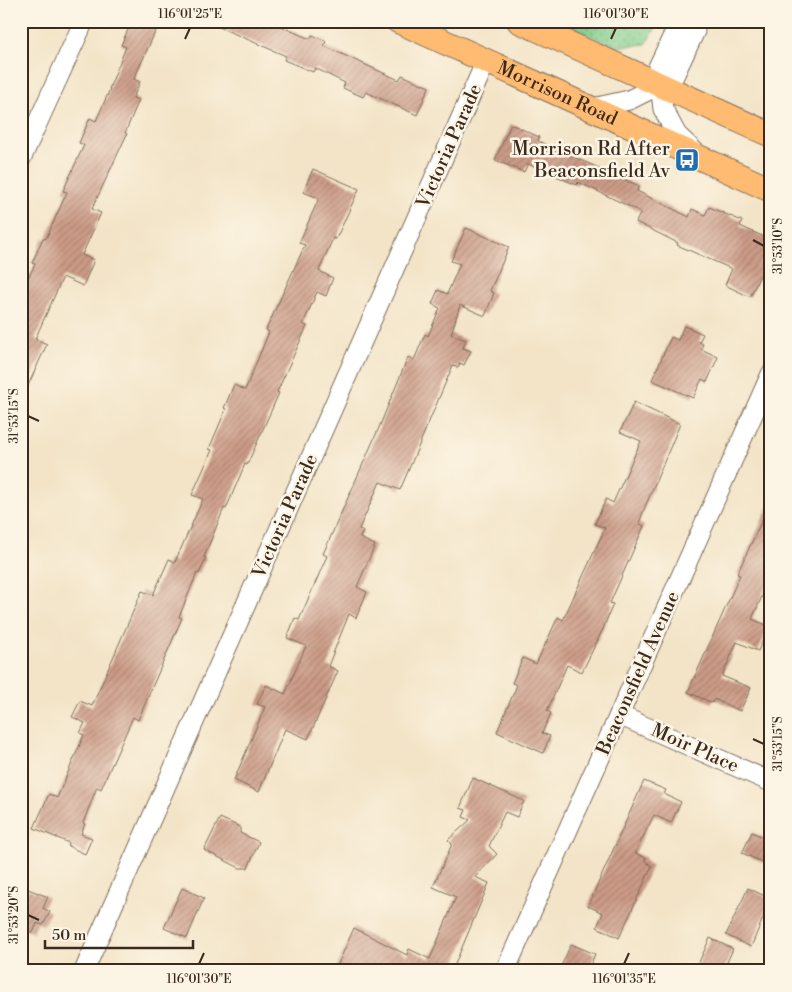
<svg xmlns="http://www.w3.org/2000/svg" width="792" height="992" font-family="'Libre Bodoni',serif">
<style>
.park{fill:url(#park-dots);stroke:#5e7c56}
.building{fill:url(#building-hatch)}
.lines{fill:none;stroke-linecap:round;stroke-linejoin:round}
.minor-casing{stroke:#7b6b59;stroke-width:21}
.major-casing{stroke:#7b6b59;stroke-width:26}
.minor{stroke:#fff;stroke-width:19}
.major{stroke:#febb71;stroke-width:24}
.ticks{fill:none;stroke:#3b2a1e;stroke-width:2}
.labels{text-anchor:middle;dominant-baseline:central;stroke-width:5;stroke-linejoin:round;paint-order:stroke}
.street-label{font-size:19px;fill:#3b2a1e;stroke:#fcf5e5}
.poi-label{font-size:19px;fill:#3b2a1e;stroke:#fcf5e5;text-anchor:end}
.neatline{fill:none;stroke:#3b2a1e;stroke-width:2}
.ticks-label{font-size:12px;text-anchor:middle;fill:#3b2a1e}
</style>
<defs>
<pattern id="park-dots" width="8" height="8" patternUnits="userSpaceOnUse" patternTransform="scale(1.25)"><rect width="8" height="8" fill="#80ce8d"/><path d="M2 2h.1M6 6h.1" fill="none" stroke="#6aa773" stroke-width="1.8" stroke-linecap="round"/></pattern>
<pattern id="building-hatch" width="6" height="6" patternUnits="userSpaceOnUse" patternTransform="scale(1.25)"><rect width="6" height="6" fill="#cc9b87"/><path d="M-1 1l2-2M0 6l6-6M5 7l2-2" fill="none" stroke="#a77f6e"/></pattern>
</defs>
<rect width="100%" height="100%" fill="#fcf5e5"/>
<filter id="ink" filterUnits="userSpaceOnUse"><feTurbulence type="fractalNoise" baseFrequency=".02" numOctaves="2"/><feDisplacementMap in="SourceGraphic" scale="10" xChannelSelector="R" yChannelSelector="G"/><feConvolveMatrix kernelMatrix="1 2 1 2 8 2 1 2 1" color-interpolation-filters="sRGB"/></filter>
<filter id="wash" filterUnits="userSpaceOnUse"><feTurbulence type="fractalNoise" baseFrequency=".0096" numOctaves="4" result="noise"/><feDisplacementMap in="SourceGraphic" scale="20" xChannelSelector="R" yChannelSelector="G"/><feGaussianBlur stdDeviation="1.12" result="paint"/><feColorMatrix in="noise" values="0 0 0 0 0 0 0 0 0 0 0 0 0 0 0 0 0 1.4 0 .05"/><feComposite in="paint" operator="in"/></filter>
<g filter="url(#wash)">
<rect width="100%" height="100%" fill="#f3e4c7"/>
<!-- park -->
<polygon class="park" points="556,21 660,21 646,44 617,47"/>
<g id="blocks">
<!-- building -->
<g class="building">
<polygon points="132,21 160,21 134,79 140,82 133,98 139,100 125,133 127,134 92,209 101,213 82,255 94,260 83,286 63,277 35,339 47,344 21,401 21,293 35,264 32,263 43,238 46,239 67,192 63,191 84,145 79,143 90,118 96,121 110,89 109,89 126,47 121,45"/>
<polygon points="205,21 269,21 310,39 312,35 326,41 324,46 399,80 402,75 429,87 417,115 366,92 363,97 343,88 345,83 315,68 313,72 284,60 286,56"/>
<polygon points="511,124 539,137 538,141 639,186 637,191 689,217 692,209 705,215 709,207 742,221 740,226 771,240 771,252 750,297 725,285 732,269 677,245 678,243 636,222 641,212 578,182 577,185 528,164 524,172 495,160"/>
<polygon points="313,169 359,189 336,239 333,238 319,271 333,278 326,296 317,292 303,324 307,326 277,392 279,393 247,465 245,464 226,509 224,508 204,557 206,558 199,574 197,573 179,617 182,618 138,720 133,717 101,789 97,787 83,823 85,824 81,834 92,838 85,854 68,846 69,843 34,828 49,794 57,798 84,735 80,733 85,723 72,717 80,701 92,706 142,591 153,595 169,559 175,562 203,499 192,495 212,450 209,449 226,409 224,408 234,385 245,390 269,332 266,330 305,245 299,243 319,198 303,192"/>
<polygon points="466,228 509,247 490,291 494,293 485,316 460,305 451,334 466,340 463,348 471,351 464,365 460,363 458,368 453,365 400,490 380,482 359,529 363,531 360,538 375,545 357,587 367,592 356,618 349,614 328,666 338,671 308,739 285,729 259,792 234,780 265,707 257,704 266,685 285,694 306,646 287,638 295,618 299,620 327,556 323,554 378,430 408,357 414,360 425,334 428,336 440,308 432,304 438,290 447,294 460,264 451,261"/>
<polygon points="684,326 703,334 699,342 703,344 701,349 718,357 707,382 702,379 693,398 652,380 671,337 678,340"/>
<polygon points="634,402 680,424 645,507 639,523 644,526 610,603 613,604 603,629 582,672 567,665 547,711 551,713 542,733 550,736 543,753 497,732 517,685 512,683 523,658 536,664 558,617 563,620 605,528 595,524 606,499 613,503 641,441 620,432"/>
<polygon points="771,501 771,576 752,619 769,626 758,651 737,642 722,676 751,688 740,711 714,699 712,703 688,692 740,575 737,574"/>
<polygon points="473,778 524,801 517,817 505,812 489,846 497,854 475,877 489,883 453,969 456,971 335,971 354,928 407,955 409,949 430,959 456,897 433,887 452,844 448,840 470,820 463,817 466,810 460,808"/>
<polygon points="644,781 666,790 664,794 681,802 671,823 654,815 635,853 646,858 645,861 652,866 619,938 597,927 603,913 588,906"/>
<polygon points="220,818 240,827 240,833 259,842 248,868 240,868 204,850"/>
<polygon points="752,832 771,841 771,866 742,853"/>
<polygon points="182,888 204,898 187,938 164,928"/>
<polygon points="748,888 771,899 751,947 726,935"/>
<polygon points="28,889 48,897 43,908 50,912 43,925 37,923 33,933 21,928 21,904"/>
<polygon points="710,938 733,949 723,971 695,971"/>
<polygon points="571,944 595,954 588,971 559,971"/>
</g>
</g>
</g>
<g filter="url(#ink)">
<use href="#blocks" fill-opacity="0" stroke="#7b6b59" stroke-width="1"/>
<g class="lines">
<defs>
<g id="minor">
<polyline points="683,21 678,25 658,67 663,109 677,135 694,151"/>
<polyline points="593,108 629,100 673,78 695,31 694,21"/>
<polyline points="21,159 84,21"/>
<polyline points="619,715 771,782"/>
<polyline points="84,971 486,61"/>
<polyline points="505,971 771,374"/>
</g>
<g id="major">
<path id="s1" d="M398 21 771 190"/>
<polyline points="519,21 771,135"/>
</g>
</defs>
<!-- minor casing -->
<use href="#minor" class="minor-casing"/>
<!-- major casing -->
<use href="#major" class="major-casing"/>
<!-- minor -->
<use href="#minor" class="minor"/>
<!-- major -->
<use href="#major" class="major"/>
</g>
</g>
<!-- ticks -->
<path class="ticks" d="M185 39 190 28M611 39 616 28M753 240 764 246M28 416 39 421M753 739 764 744M28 915 39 920M199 964 204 953M624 964 629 953"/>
<!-- icons -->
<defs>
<symbol id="bus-square" viewBox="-11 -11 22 22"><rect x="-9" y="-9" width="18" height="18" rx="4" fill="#1f6fb2" stroke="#fcf5e5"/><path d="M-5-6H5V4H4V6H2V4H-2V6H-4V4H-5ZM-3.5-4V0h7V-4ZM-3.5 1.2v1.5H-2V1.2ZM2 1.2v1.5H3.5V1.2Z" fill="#fff"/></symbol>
</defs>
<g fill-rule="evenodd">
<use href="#bus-square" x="673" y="146" width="28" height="28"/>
</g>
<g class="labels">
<!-- street labels -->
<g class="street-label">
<text stroke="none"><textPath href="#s1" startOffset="175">Morrison Road</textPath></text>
<text transform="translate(449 146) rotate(-66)">Victoria Parade</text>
<text transform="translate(285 516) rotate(-66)">Victoria Parade</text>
<text transform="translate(638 673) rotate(-66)">Beaconsfield Avenue</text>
<text transform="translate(695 748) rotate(24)">Moir Place</text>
</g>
<!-- poi labels -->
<g class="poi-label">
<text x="670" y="149">Morrison Rd After<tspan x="670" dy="22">Beaconsfield Av</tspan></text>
</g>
</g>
<!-- margin -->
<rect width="792" height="992" fill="none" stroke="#fcf5e5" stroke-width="55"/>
<!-- scale -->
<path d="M45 940v8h148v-8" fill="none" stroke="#3b2a1e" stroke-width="2.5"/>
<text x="52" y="940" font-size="15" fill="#3b2a1e" stroke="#fcf5e5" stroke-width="4" paint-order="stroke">50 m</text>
<rect x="28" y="28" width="736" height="936" class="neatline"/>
<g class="ticks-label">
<text x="190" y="18">116°01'25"E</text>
<text x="616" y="18">116°01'30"E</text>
<text transform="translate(778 246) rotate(-90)" y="4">31°53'10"S</text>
<text transform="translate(14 416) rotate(-90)" y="4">31°53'15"S</text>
<text transform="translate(778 744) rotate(-90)" y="4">31°53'15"S</text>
<text transform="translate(14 915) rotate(-90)" y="4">31°53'20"S</text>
<text x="199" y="983">116°01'30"E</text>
<text x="624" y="983">116°01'35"E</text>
</g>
</svg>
